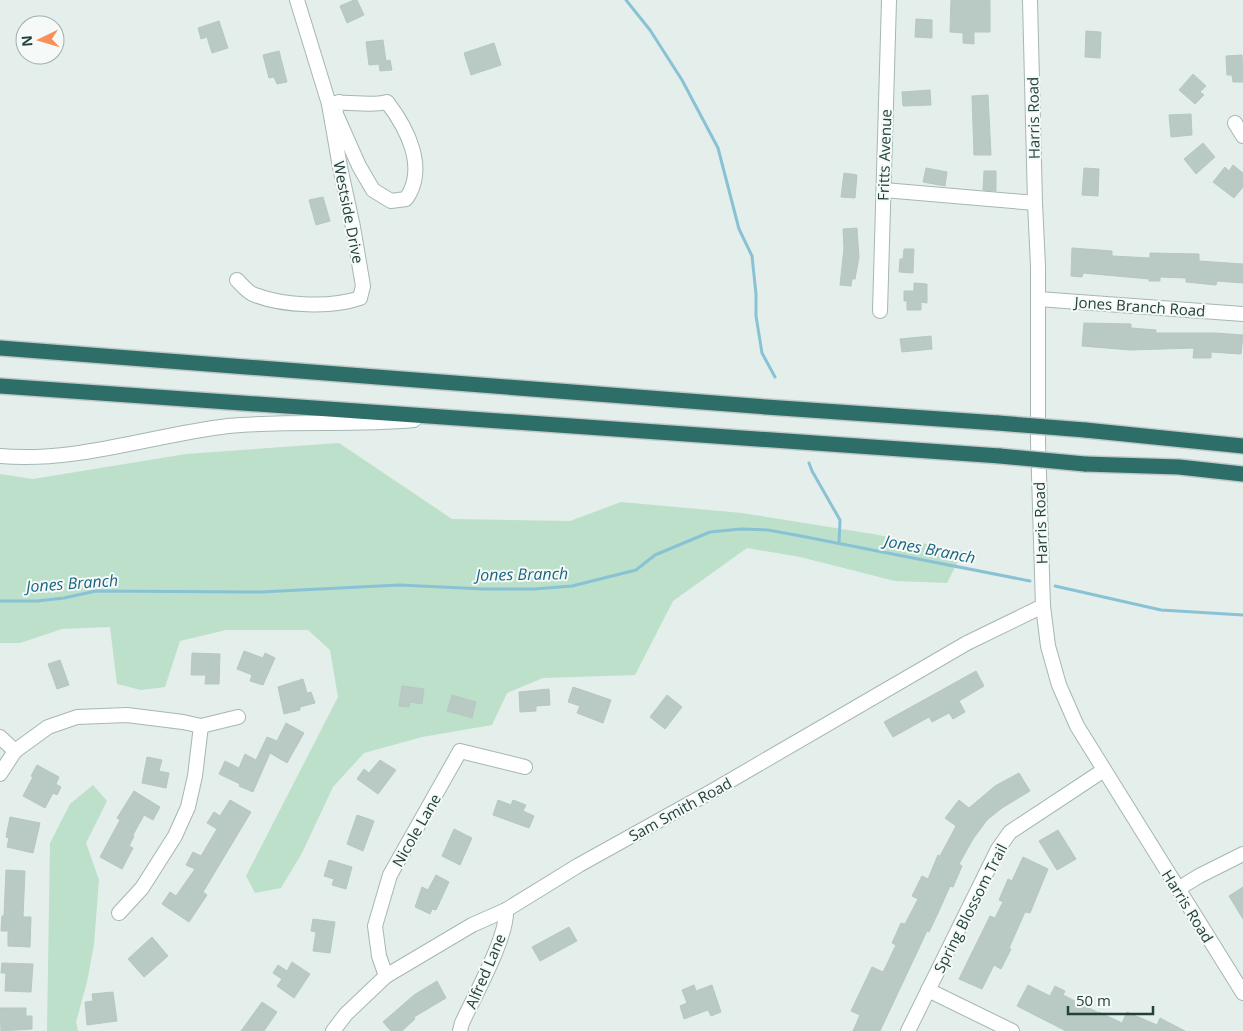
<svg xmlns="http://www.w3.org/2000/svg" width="1243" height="1031" font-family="'Open Sans',sans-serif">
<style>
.green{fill:#bce0ca}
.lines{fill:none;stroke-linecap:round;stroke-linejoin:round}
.stream{stroke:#8ac2d5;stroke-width:3}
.building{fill:#b9c9c4;stroke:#b6c8c3}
.minor-casing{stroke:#a6b7b3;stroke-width:16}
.highway-casing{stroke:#c1cac8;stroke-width:18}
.minor{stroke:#fff;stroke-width:14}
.highway{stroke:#2d6f68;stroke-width:15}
.highway-bridge-casing{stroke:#c1cac8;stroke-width:18;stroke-linecap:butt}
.highway-bridge{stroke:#2d6f68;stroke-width:15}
.labels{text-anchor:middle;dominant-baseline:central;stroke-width:4;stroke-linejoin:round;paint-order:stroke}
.street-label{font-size:15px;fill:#22413c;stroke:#f5faf8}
.water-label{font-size:16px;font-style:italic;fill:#196581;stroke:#f5faf8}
</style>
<rect width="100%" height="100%" fill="#e4eeeb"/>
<!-- green -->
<g class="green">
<polygon points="339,443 452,519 570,521 621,502 742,513 873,534 963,551 947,583 895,581 800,557 747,548 673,601 635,675 543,678 507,693 492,725 422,737 364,753 333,787 302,853 281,888 255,893 246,876 338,697 330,650 308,630 226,630 180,641 165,687 141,690 117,684 110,627 62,629 20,643 0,643 0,474 33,479 186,454"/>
<polygon points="93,785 107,801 86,843 99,880 94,944 87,982 76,1022 78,1031 47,1031 50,843 70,804"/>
</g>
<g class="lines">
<!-- stream -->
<g class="stream">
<polyline points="626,0 650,30 682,80 718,148 739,229 752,256 756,294 756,316 762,353 775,377"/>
<polyline points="809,463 812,471 840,520 839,543"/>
<polyline points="1055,586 1161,610 1243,615"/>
<polyline points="0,601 37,601 64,598 96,591 261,592 399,585 484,589 534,589 572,586 636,570 655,555 710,532 741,529 768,530 801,536 1030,581"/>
</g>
</g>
<!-- building -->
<g class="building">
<polygon points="354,0 357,0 364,15 347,23 340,6"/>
<polygon points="951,0 990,0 990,32 974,32 974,44 963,43 963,33 950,32"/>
<polygon points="916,19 932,20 932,38 915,37"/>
<polygon points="219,21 228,48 212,53 207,37 201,39 198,28"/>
<polygon points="1086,31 1101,32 1100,58 1085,57"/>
<polygon points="383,40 386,61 390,60 392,70 380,71 379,64 369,65 366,42"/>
<polygon points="494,43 501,65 471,75 464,53"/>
<polygon points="279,51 287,82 277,84 274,77 269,78 263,55"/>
<polygon points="1242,55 1243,82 1233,82 1232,75 1227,75 1226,56"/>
<polygon points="1193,74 1206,86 1200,92 1204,95 1195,104 1179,90"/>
<polygon points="930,90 931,105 903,106 902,92"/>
<polygon points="988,95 991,155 974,155 972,96"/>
<polygon points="1191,114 1192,135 1171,137 1169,115"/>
<polygon points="1203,143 1215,157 1196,174 1184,159"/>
<polygon points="1233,165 1243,173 1243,187 1234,198 1213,182 1225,167 1229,171"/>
<polygon points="926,168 947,172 945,186 923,182"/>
<polygon points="1084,168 1099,169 1098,196 1082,195"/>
<polygon points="984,171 996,171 996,191 983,190"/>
<polygon points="844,173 857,175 855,198 841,197"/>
<polygon points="323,197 330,221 316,225 309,200"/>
<polygon points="857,228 859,257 855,279 852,279 851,286 840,285 844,248 843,229"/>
<polygon points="1072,248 1112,251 1112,256 1150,258 1150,253 1199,254 1199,261 1243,264 1243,283 1217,281 1216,285 1186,282 1186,278 1160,277 1160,281 1149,281 1149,279 1083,273 1082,277 1071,276"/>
<polygon points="904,249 914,249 913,273 899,272 900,259 903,259"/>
<polygon points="914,283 927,284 927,303 921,302 921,310 907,310 907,301 904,301 904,291 914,291"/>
<polygon points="1084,323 1131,324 1131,328 1156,330 1156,333 1215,333 1243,335 1241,354 1211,352 1211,358 1193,358 1194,348 1130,350 1082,346"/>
<polygon points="931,336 932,349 902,352 900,339"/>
<polygon points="244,651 263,658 265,653 275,658 263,685 250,681 252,675 237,669"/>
<polygon points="192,653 220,654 219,684 205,684 206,675 191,675"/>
<polygon points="60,660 69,685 57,689 48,664"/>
<polygon points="976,671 984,686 959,701 965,712 953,719 949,713 932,722 929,717 893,737 884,722"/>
<polygon points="303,679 307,693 311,692 315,703 300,707 300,710 284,714 278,687"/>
<polygon points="402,686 424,689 422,704 410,702 409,707 399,706"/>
<polygon points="573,687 611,700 603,723 577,713 580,706 568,702"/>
<polygon points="549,689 550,705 536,706 536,711 520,712 519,692"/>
<polygon points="452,695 476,702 472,718 447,711"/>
<polygon points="667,695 682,707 665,729 650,717"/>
<polygon points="286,723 304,733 287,763 270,753 253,792 239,786 240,784 219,774 225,761 239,768 245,754 256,760 267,737 277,741"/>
<polygon points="147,757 162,760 159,771 169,773 166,788 142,783"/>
<polygon points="380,760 396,770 378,794 357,779 364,769 369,773"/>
<polygon points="37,765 59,777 56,784 61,787 57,795 53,793 45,808 23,796 33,777 31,776"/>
<polygon points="1019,773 1030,791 1002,808 987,820 973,839 959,864 962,866 953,887 950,886 938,913 929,932 927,931 880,1031 853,1031 860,1015 851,1011 872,967 883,972 896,945 892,943 901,923 905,924 918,899 912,896 922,876 928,879 938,855 940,856 956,826 945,818 959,800 969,808 995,786"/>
<polygon points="134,791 160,807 153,820 144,815 133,835 134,836 129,846 133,848 122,869 100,857 120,820 117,818"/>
<polygon points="230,800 251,812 203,892 207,895 189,922 162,904 170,892 176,896 195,869 186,865 193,852 201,856 217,829 207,823 214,812 220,816"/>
<polygon points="498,800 511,805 513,800 526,805 523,811 534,816 529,828 493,815"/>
<polygon points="357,815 374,821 363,851 347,844"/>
<polygon points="10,817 40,823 33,853 7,847 9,838 6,837"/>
<polygon points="454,829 472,838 460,865 442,856"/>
<polygon points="1058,830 1076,859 1057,870 1039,841"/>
<polygon points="1023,857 1048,869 1030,913 1025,912 1009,948 1011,949 1001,969 994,965 982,989 959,979 990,916 995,918 1003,902 999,900 1008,879 1012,881"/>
<polygon points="329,860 352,867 346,889 332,885 334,879 324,876"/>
<polygon points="6,870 25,871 23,917 31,917 30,947 8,946 8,931 1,931 2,916 4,916"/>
<polygon points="436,875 449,882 436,910 432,909 430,914 415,907 422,887 428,890"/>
<polygon points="1243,887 1243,919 1229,896"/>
<polygon points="313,919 335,922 330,953 313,951 316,932 311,931"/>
<polygon points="569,927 577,941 540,961 532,947"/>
<polygon points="152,937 168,956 144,977 128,959"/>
<polygon points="292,962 310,974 294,998 277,986 282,979 273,973 278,965 287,971"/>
<polygon points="2,963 33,964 31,992 5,991 6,973 1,973"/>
<polygon points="437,981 446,998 414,1017 415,1019 402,1031 391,1031 383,1022 414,995"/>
<polygon points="694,985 696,991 712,985 721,1012 711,1016 708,1010 684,1019 680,1006 687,1003 682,990"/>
<polygon points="1028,985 1050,996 1055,986 1065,991 1063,995 1099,1013 1099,1012 1122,1023 1127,1012 1157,1025 1160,1018 1185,1031 1066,1031 1017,1006"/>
<polygon points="113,992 117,1021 87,1025 85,1002 93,1001 92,994"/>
<polygon points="262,1002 277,1012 264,1031 241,1031"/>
<polygon points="0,1008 26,1008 26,1016 32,1016 32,1029 1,1031"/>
</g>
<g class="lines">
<defs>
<g id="minor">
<polyline points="1030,0 1035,203 1038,266 1038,442 1043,606 1048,646 1059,685 1077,726 1243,993"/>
<path d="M329 104C348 100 367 107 387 102 407 128 428 168 406 199L391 201 373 190 359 166 335 112 339 102"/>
<polyline points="1235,123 1243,136"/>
<polyline points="884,190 1035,203"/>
<path d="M237 280C242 285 248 293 255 295 284 306 331 308 360 298L363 286 353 227 340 167 329 104 297 0"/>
<polyline points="1038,299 1243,314"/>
<polyline points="880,311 889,0"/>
<path d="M0 456C77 463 152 435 228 426 290 420 352 426 414 420"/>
<polyline points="0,737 15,751"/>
<polyline points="0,774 15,751 48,727 77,717 127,715 183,722 201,726 238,717"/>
<polyline points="1178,889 1199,876 1243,854"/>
<polyline points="119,913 142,888 175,836 188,807 195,776 201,726"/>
<polyline points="386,976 379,956 375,926 390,875 460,751 525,767"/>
<polyline points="928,990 1012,1031"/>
<polyline points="333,1031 346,1014 386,976 472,925 506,910 579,865 714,790 967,643 1043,606"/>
<path d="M460 1031 462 1023C474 997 508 936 506 910"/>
<polyline points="908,1031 998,849 1010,832 1104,770"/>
</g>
<g id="highway">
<polyline points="0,348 766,407 998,423"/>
<polyline points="0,386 1000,456"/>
<polyline points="1085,430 1243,446"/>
<polyline points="1085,464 1179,467 1243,474"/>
</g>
</defs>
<!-- minor casing -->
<use href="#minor" class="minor-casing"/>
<!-- highway casing -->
<use href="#highway" class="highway-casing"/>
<!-- minor -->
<use href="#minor" class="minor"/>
<!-- highway -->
<use href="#highway" class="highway"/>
<defs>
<g id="highway-bridge">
<polyline points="998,423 1085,430"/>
<polyline points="1000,456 1085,464"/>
</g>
</defs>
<!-- highway-bridge casing -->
<use href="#highway-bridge" class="highway-bridge-casing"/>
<!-- highway-bridge -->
<use href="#highway-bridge" class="highway-bridge"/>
</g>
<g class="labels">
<!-- street labels -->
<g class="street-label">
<text transform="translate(1033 118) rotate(-91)">Harris Road</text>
<text transform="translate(884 155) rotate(-88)">Fritts Avenue</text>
<text transform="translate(349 212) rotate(79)">Westside Drive</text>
<text transform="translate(1140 306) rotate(4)">Jones Branch Road</text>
<text transform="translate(1040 523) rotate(-92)">Harris Road</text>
<text transform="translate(680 809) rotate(-29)">Sam Smith Road</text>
<text transform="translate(416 830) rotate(-60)">Nicole Lane</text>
<text transform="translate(1188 906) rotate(58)">Harris Road</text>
<text transform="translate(970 908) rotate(-63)">Spring Blossom Trail</text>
<text transform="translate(485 971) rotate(-67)">Alfred Lane</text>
</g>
<!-- water labels -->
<g class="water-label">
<text transform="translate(930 549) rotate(11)">Jones Branch</text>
<text transform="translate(522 574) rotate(-1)">Jones Branch</text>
<text transform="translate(72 583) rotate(-4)">Jones Branch</text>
</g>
</g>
<!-- north arrow -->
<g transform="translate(40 40) rotate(265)"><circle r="24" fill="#f5faf8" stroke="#a1b0ad"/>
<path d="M0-4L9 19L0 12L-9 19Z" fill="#f89059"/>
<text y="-8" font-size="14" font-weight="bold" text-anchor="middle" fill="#22413c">N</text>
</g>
<!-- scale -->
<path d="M1068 1006v8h85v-8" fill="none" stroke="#22413c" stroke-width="2.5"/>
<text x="1076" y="1006" font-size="15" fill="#22413c" stroke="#f5faf8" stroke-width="4" paint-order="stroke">50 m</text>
</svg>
